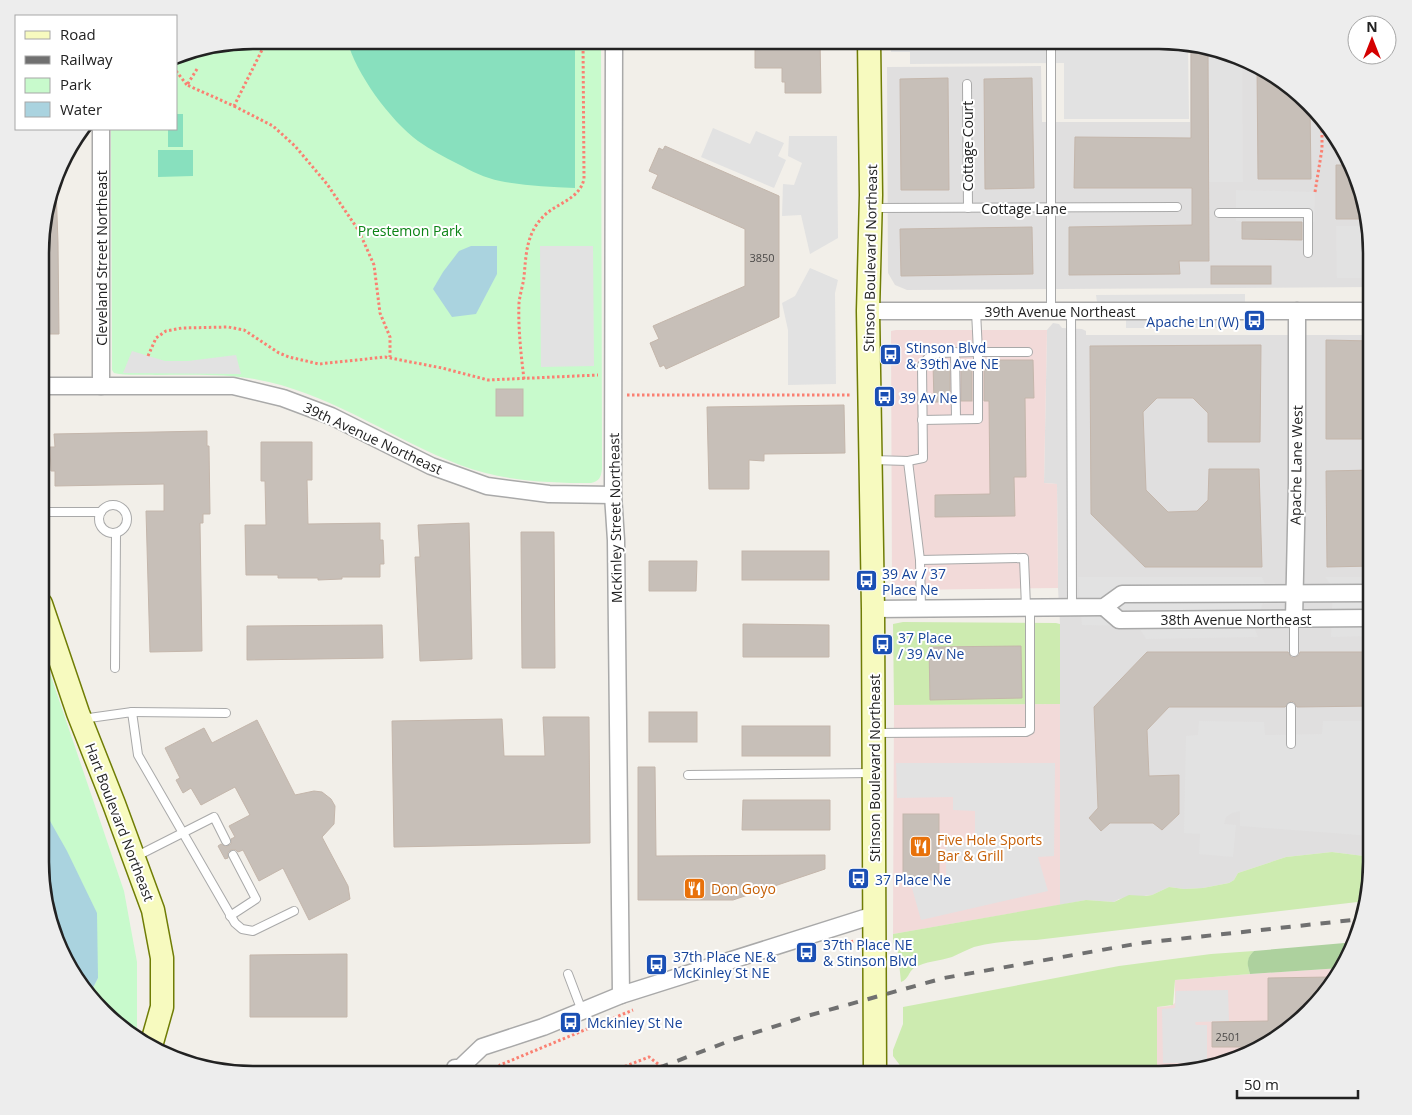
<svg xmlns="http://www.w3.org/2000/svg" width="1412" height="1115" font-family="'Open Sans',sans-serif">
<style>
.residential{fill:#e0dfdf}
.commercial{fill:#f2dad9}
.grass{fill:#cdebb0}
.forest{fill:#add19e}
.park{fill:#c8facc}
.pitch{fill:#88e0be}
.parking{fill:#e2e2e2}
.water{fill:#aad3df}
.building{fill:#c7bfb8;stroke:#c4b6ab}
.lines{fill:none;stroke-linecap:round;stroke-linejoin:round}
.lane-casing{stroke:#a9a9a9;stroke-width:10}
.street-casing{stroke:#a9a9a9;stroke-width:19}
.secondary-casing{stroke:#707d05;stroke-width:25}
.path{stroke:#fa8072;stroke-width:3;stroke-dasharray:2.5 2.5;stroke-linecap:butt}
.lane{stroke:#fff;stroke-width:8}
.street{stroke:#fff;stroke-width:16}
.secondary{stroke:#f7fabf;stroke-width:22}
.rail{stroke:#707070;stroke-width:4;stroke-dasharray:10 10;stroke-linecap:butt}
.labels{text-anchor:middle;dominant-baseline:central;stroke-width:4;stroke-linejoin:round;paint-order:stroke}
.number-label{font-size:11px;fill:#4b4948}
.street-label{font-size:14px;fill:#222;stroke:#fff}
.park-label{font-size:14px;fill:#0c8416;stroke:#fff}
.transit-label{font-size:14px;fill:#164399;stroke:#fff;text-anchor:start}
.food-label{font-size:14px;fill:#c56008;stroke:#fff;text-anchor:start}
.rim{fill:none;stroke:#222;stroke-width:2.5}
</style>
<rect width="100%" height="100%" fill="#f2efe9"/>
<!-- residential -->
<g class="residential">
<polygon points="1190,44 1241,56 1300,93 1350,159 1372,252 1372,287 907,290 895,285 888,273 887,67 1041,66 1042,122 1190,122"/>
<polygon points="1053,323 1059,324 1062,328 1082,329 1086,331 1086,335 1372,335 1372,857 1332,852 1286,857 1238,873 1234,880 1229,883 1203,888 1184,889 1169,887 1152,895 1119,899 1114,902 1086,900 1060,905 1060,624 1058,588 1057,484 1044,483 1047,330"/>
</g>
<!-- commercial -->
<g class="commercial">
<polygon points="896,330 1047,330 1044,483 1057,484 1058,588 899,590 892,588 891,331"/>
<polygon points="1060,704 1060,905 893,934 894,705"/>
<polygon points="1341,968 1319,1003 1241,1059 1197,1067 1157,1067 1157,1007 1170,1006 1175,1003 1175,980 1250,974"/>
</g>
<!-- grass -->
<g class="grass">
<polygon points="903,622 1056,623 1060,624 1060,704 894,705 893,624"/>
<path d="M1332 852 1372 857V877L1366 901 1036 940C1015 940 994 942 974 947 966 950 959 954 952 957 940 961 925 961 914 968 908 972 909 979 901 982L898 953 893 942V934L1086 900 1114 902 1129 895 1146 896 1152 895 1169 887 1184 889 1203 888 1229 883 1234 880 1238 873 1286 857Z"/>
<path d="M1254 951C1247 957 1247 965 1250 974L1175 980 1173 1005 1157 1007V1067L902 1068 893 1056V1050L903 1024V1007L1119 966 1211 954Z"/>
</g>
<!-- forest -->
<path class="forest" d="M1356 942 1341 968 1250 974C1247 965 1246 958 1254 951Z"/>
<!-- park -->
<g class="park">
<path d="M252 40H601L602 469C601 478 599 481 591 483 547 483 502 481 460 465 395 440 337 398 269 382 232 373 194 375 156 375 143 374 127 376 114 373L112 370 111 129H176V56L184 51Z"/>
<polygon points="41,647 124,891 137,962 137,1037 112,1022 90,994 98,978 41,806"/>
</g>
<!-- pitch -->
<g class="pitch">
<path d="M347 40H575V188C550 187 525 186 500 181 485 178 471 171 458 164 444 157 431 150 418 141 390 120 356 74 347 40Z"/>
<polygon points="176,114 183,114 183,147 168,147 168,129 176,129"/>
<polygon points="158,150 193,150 193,176 158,177"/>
</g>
<!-- parking -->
<g class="parking">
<polygon points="891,40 1173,40 1188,44 1189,119 1064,119 1064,63 910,64 910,52 891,52"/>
<polygon points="1208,50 1215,50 1242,57 1243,182 1208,182"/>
<polygon points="713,128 750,144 756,131 784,143 778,156 786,160 774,188 701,157"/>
<polygon points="789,136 837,136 838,238 810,254 801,215 782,216 783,184 794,185 802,163 788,156"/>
<polygon points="1236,190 1315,192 1314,222 1236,221"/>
<polygon points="1336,226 1366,226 1372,252 1372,278 1337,278"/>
<polygon points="540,246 593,246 594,366 541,367"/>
<polygon points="810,268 838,280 835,293 836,384 788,385 788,330 782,303 795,296"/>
<polygon points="1245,294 1245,302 1097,302 1096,295"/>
<polygon points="1231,319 1231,328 1126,328 1126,320"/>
<polygon points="132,351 165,361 188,361 236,355 241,374 123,373"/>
<polygon points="1078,577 1262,577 1268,590 1254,626 1258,637 1146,639 1138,626 1082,625"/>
<polygon points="1325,577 1372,577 1372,636 1331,637 1333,588"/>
<polygon points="1199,721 1264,722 1265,735 1322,734 1323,721 1372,721 1372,836 1240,826 1240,811 1232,813 1226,817 1224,824 1236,825 1233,857 1199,854 1200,834 1184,833 1186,736 1198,735"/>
<polygon points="896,763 1055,763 1054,856 1038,857 1048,891 921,920 910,881 939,880 946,878 946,843 975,843 975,811 953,810 953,797 897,798"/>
<polygon points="1228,990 1229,1021 1196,1022 1195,1023 1196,1025 1207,1025 1207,1063 1163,1063 1162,1009 1175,1008 1176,991"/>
</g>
<!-- water -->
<g class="water">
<polygon points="471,246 497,246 497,274 476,314 452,317 433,289 443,272 459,251"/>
<polygon points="41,805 67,851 97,913 98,978 90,994 62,957 40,877"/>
</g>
<!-- building -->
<g class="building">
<polygon points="755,40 820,40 821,93 785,93 785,82 782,82 782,68 755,68"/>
<polygon points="1191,44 1208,49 1209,261 1179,261 1180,274 1069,275 1069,227 1192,225 1192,188 1074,188 1075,137 1191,138"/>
<polygon points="1257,66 1300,93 1310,107 1311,179 1258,179"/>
<polygon points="948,78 949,190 901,190 900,79"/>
<polygon points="1032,78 1034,188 985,189 984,79"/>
<polygon points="665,146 779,196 779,317 666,369 664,365 660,367 650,343 659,339 653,326 745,286 745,229 652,188 658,175 649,171 659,148 663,150"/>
<polygon points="1336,165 1352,165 1364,219 1336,219"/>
<polygon points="55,187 56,187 58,243 59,334 42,334 42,224"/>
<polygon points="1242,222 1302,222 1302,240 1242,239"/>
<polygon points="1032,227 1033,274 901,276 900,229"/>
<rect x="1211" y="266" width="60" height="18"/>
<polygon points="1326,340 1372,341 1372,439 1326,439"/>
<polygon points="1261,345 1260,442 1208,442 1208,413 1193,398 1157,398 1143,412 1146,490 1168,512 1197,511 1208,500 1209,469 1259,469 1262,567 1145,567 1091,514 1090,346"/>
<polygon points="989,360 1033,360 1034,398 1025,398 1026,477 1014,477 1015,516 935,517 935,495 990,494 989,401 984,401 984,362 989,362"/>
<polygon points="950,362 950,402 934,402 933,363"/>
<rect x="961" y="362" width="11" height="39"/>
<rect x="496" y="389" width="27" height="27"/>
<polygon points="844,405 845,453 764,454 764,461 749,460 749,489 709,489 707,407"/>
<polygon points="207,431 207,446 209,446 210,514 203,514 203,523 200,523 202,651 150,652 146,511 164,511 164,484 55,486 55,471 51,471 50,447 55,447 54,434"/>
<polygon points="261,442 312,442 312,480 307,480 308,524 380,523 380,540 383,540 384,564 380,564 380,577 342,577 342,579 318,580 318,578 278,578 278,575 246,575 245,525 266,525 265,481 261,481"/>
<polygon points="1372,470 1372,566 1327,567 1326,471"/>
<polygon points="469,523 472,659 420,661 415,557 420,557 418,525"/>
<polygon points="521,532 554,532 555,668 522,668"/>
<rect x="742" y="551" width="87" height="29"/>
<polygon points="649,561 697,561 696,591 649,591"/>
<polygon points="743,624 829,625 829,657 743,657"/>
<polygon points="382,625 383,658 247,660 247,626"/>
<polygon points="1021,646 1022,698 930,700 929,647"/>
<polygon points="1147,652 1288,652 1291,657 1294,658 1299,655 1300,652 1372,652 1372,706 1297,707 1294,702 1291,701 1285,707 1169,707 1147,730 1149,776 1179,775 1179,814 1162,830 1153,823 1110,823 1101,831 1089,818 1098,808 1094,707"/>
<rect x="649" y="712" width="48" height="30"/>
<polygon points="543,717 589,717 590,843 394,847 392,721 502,719 504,756 545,756"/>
<polygon points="257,720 295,795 314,791 322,792 331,799 335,806 334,824 322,837 348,886 350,899 309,920 283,868 259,881 243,850 238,852 236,850 231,850 228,852 228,858 225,859 218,846 221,844 226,847 231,844 231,839 235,837 229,826 250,815 235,787 201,805 191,788 183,793 176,780 180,778 165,748 204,728 212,743"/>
<rect x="742" y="726" width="88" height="30"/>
<polygon points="638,767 655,767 656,856 825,855 825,869 733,900 638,900"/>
<polygon points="743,800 830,800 830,830 742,830"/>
<rect x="903" y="814" width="36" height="66"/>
<polygon points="347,954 347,1017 250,1017 250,955"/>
<polygon points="1330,977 1330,986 1319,1003 1258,1047 1212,1047 1212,1022 1268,1021 1268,978"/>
</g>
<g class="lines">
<defs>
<g id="lane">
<polyline points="967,84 968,208"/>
<polyline points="873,208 1177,207"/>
<polyline points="1219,213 1308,213 1308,253"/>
<polyline points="1051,311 1051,40"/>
<polyline points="1071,311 1072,607"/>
<polyline points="955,352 956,419"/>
<polyline points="922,420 978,419 978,352 1028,352"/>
<polyline points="872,460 908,461 920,560 921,608"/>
<polyline points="908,461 923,458 922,365 928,358 937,353 978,352 976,311"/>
<circle cx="113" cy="519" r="14"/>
<polyline points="41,512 101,512"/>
<polyline points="920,560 1024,558 1026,607"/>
<polyline points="1294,619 1294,652"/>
<polyline points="115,668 116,533"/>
<polyline points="1291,707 1291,744"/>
<polyline points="132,712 226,713"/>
<polyline points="82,719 132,712 138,755 235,923 242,929 253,931 294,911"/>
<polyline points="875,733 1026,732 1030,730 1030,607"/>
<polyline points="688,775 872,773"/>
<polyline points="135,857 214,817 226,841"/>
<polyline points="230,916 256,899 233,855"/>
<polyline points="568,974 582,1011"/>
</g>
<g id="street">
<polyline points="614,40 613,495 616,540 621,995"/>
<polyline points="101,129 101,386"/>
<polyline points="868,311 1372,311"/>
<polyline points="42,386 233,386 283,398 331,416 431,466 487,486 549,494 613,495"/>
<polyline points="1104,607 1119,620 1372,618"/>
<polyline points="873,609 1104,607 1122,594 1372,593"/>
<polyline points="1294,619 1297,483 1297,311"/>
<polyline points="454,1075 455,1068 460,1068 482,1047 543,1027 621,995 874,915"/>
</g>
<g id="secondary">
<polyline points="869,40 871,195 868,311 873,609 875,1075"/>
<polyline points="41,604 78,713 114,804 153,910 162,958 162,1007 151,1046"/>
</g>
</defs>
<!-- lane casing -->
<use href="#lane" class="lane-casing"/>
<!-- street casing -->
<use href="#street" class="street-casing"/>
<!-- secondary casing -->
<use href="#secondary" class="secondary-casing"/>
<!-- path -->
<g class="path">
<polyline points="197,69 187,85 234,106 262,50 260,40"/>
<polyline points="176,71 187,85"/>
<polyline points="234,106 273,126 295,146 327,184 359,231 374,265 380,313 390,337 390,357"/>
<polyline points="1315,192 1322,149 1322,122"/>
<polyline points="148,356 156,338 166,331 182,328 228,327 244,330 279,353 289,357 319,364 385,357 442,368 488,380 598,375"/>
<path d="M524 379C521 355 518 328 519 303 520 294 523 285 524 277 526 256 526 236 541 219 554 203 579 201 584 179L583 40"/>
<polyline points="627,395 851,395"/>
<polyline points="836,945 854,941"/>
<polyline points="481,1070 608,1073 649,1057 671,1074 851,1071"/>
<polyline points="495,1070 500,1065 633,1010"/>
<polyline points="236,1074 357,1074 440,1069"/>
</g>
<!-- lane -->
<use href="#lane" class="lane"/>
<!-- street -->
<use href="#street" class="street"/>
<!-- secondary -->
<use href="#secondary" class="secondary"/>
<!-- rail -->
<polyline class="rail" points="640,1075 732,1040 807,1016 944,978 1141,943 1362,919"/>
</g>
<!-- icons -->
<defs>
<symbol id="bus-square" viewBox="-11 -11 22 22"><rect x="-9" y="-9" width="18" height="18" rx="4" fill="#1a4fb4" stroke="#fff"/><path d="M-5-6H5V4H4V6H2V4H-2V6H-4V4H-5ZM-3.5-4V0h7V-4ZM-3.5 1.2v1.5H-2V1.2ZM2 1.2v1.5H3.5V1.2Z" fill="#fff"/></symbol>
<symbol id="restaurant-square" viewBox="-11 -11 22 22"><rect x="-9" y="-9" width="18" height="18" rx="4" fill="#e8710a" stroke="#fff"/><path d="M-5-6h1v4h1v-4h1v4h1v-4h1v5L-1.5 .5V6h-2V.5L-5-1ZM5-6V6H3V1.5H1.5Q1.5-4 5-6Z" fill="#fff"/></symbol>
</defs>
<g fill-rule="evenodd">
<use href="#bus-square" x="1242" y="308" width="25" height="25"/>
<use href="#bus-square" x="878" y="342" width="25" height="25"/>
<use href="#bus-square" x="872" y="384" width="25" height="25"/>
<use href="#bus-square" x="854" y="568" width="25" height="25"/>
<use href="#bus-square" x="870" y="632" width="25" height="25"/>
<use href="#restaurant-square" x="908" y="834" width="25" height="25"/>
<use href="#bus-square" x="846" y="866" width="25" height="25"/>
<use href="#restaurant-square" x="682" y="876" width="25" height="25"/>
<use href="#bus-square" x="794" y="940" width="25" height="25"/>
<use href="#bus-square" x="644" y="952" width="25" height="25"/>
<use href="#bus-square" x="558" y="1010" width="25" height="25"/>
</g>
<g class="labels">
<!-- number labels -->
<g class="number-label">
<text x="762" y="257">3850</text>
<text x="1228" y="1036">2501</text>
</g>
<!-- street labels -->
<g class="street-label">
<text transform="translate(967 146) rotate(-90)">Cottage Court</text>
<text x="1024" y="208">Cottage Lane</text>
<text transform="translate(101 258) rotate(-90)">Cleveland Street Northeast</text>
<text transform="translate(870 258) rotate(-89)">Stinson Boulevard Northeast</text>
<text x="1060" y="311">39th Avenue Northeast</text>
<text transform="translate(373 438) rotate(25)">39th Avenue Northeast</text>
<text transform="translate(1296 465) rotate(-89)">Apache Lane West</text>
<text transform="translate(615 518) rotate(-91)">McKinley Street Northeast</text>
<text x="1236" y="619">38th Avenue Northeast</text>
<text transform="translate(874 768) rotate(-90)">Stinson Boulevard Northeast</text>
<text transform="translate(120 822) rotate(69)">Hart Boulevard Northeast</text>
</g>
<!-- park labels -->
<g class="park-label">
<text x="410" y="230">Prestemon Park</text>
</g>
<!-- transit labels -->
<g class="transit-label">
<text x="1239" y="321" text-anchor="end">Apache Ln (W)</text>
<text x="906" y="347">Stinson Blvd<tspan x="906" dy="16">&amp; 39th Ave NE</tspan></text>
<text x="900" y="397">39 Av Ne</text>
<text x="882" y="573">39 Av / 37<tspan x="882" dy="16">Place Ne</tspan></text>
<text x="898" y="637">37 Place<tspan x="898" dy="16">/ 39 Av Ne</tspan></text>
<text x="875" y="879">37 Place Ne</text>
<text x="823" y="944">37th Place NE<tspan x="823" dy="16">&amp; Stinson Blvd</tspan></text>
<text x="673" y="956">37th Place NE &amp;<tspan x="673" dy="16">McKinley St NE</tspan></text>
<text x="587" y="1022">Mckinley St Ne</text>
</g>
<!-- food labels -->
<g class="food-label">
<text x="937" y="839">Five Hole Sports<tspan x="937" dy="16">Bar &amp; Grill</tspan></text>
<text x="711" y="888">Don Goyo</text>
</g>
</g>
<!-- crop -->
<path d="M0 0H1412V1115H0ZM253 49H1159A204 204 0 0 1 1363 253V862A204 204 0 0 1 1159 1066H253A204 204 0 0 1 49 862V253A204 204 0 0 1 253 49Z" fill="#ededed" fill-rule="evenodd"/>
<path class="rim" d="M253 49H1159A204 204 0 0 1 1363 253V862A204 204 0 0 1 1159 1066H253A204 204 0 0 1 49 862V253A204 204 0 0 1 253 49Z"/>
<!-- legend -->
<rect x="15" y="15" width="162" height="115" fill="#ffffff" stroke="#a7a7a7"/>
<rect x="25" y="31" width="25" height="8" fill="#f7fabf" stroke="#a7a7a7"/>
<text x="60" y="40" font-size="15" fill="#222222">Road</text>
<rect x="25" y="56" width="25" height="8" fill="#707070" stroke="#a7a7a7"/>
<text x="60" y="65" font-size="15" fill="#222222">Railway</text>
<rect x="25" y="78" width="25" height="15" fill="#c8facc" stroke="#a7a7a7"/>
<text x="60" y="90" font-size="15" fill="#222222">Park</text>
<rect x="25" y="102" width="25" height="15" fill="#aad3df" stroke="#a7a7a7"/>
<text x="60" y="115" font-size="15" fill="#222222">Water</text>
<!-- north arrow -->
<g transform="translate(1372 40)"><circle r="24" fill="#ffffff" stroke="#a7a7a7"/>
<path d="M0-4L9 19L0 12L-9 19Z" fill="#d40000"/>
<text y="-8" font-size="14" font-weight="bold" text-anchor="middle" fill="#222222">N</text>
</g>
<!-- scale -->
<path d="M1237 1090v8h121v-8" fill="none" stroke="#222222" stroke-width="2.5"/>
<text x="1244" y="1090" font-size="15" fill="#222222" stroke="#ffffff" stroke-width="4" paint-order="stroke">50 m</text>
</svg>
